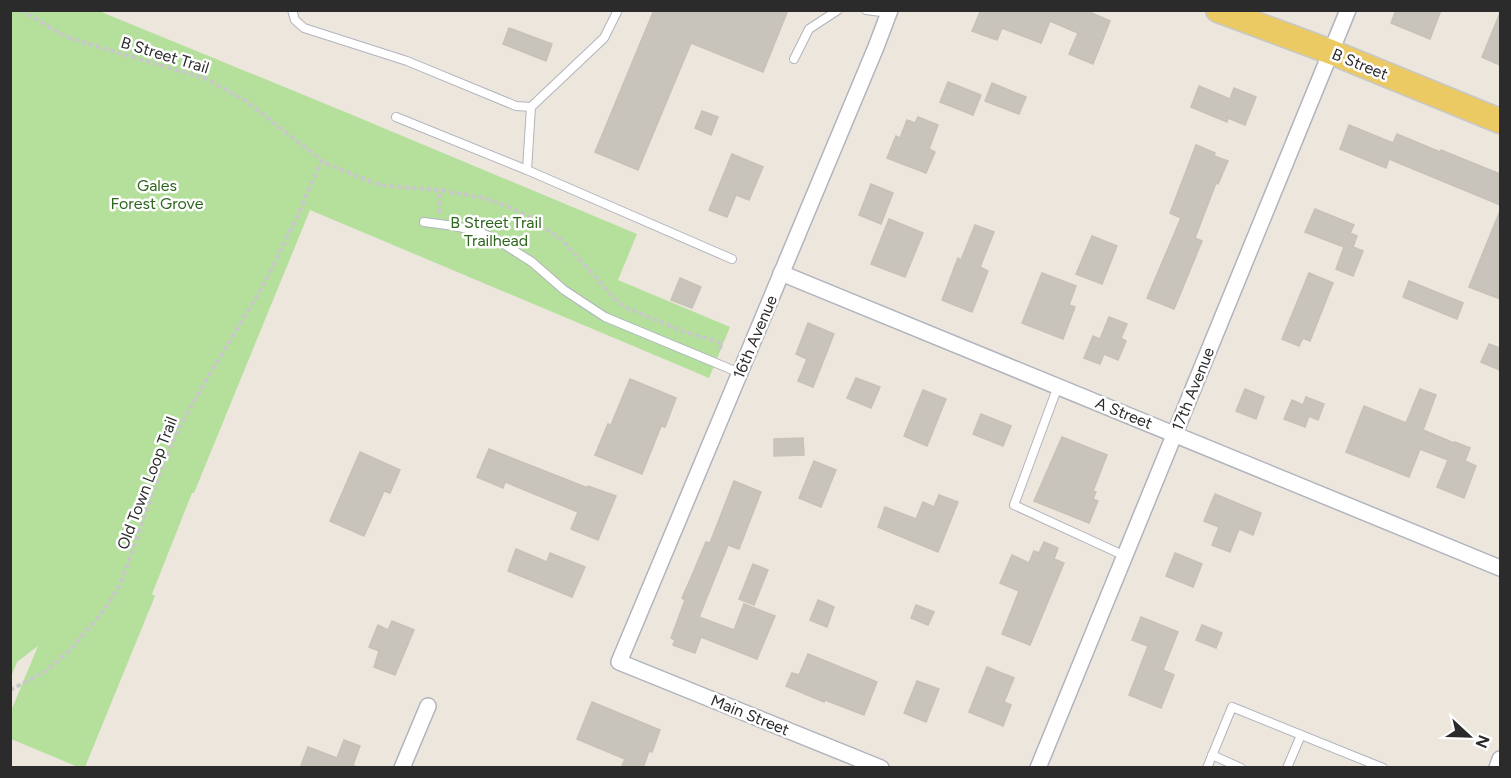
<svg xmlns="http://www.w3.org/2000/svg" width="1511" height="778" font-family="Figtree,sans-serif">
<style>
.green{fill:#b4e09c}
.building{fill:#c8c4bc;stroke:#c7c1b7;stroke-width:1.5}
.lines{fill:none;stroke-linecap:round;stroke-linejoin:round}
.service-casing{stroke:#b1b4be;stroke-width:10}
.minor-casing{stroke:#b1b4be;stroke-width:18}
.primary-casing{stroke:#c8c8c8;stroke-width:27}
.path{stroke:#c8c8c8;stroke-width:4;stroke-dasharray:4.5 3;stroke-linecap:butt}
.service{stroke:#fff;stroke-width:8}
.minor{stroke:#fff;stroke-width:15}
.primary{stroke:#ebca64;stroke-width:24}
.labels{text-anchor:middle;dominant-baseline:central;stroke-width:5;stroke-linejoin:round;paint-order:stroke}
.street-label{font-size:16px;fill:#2b2b2b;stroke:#fff}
.park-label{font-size:16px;fill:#2d651d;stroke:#fff}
</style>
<rect width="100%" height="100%" fill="#ece6dd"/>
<!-- green -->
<polygon class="green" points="11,11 99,11 350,114 637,234 618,280 730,327 709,378 310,210 194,493 192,493 152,594 155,596 85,767 78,767 11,739 11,711 38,646 17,662 11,677"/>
<!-- building -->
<g class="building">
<polygon points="654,10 788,10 763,72 691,43 638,170 595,152"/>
<polygon points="981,10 1085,10 1110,21 1093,64 1069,54 1078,33 1050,21 1041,43 1002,28 997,40 972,31"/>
<polygon points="1396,10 1441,10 1430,39 1391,23"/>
<polygon points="1500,13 1500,65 1482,57"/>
<polygon points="509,28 552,44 546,61 503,44"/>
<polygon points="948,82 981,95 973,115 940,102"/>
<polygon points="992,83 1026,97 1019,114 985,101"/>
<polygon points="1199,86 1230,99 1234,88 1256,97 1245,125 1228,118 1227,122 1191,107"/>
<polygon points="702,111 718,117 711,135 695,128"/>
<polygon points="918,117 938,125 929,149 935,152 926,173 887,158 896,136 900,138 907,120 915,123"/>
<polygon points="1349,125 1393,143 1397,134 1440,152 1441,150 1500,174 1500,205 1389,159 1386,168 1340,149"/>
<polygon points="1196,145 1215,153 1214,156 1228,161 1218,184 1216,183 1195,238 1202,241 1174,309 1147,298 1181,218 1170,213"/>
<polygon points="732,154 763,167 749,200 736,195 727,217 709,210"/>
<polygon points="871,184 893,193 881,224 859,215"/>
<polygon points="1315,209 1354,225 1350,233 1357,236 1353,247 1363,251 1353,276 1336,269 1344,247 1305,232"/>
<polygon points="1500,211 1500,299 1469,287"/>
<polygon points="889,219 923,233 905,277 871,264"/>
<polygon points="975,225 994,232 980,267 988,271 972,312 942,300 958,258 961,260"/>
<polygon points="1092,236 1117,246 1102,284 1076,274"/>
<polygon points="1042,273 1076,286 1069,305 1075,307 1063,339 1022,323"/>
<polygon points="1309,273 1333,283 1310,341 1303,338 1299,346 1282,339"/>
<polygon points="680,278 701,287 692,308 671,300"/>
<polygon points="1409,281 1463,303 1457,319 1403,297"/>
<polygon points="1109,317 1127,324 1121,338 1126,341 1118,360 1104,354 1100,364 1084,358 1093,336 1100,339"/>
<polygon points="808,323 834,334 813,387 798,381 807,359 796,354"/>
<polygon points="1489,344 1500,348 1500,370 1481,362"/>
<polygon points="856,378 880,387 871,408 847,398"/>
<polygon points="630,379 676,398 665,427 661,426 642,474 595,455 608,424 611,425"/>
<polygon points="1245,389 1264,397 1256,419 1236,411"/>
<polygon points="1420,389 1436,395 1423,430 1454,443 1455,442 1470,448 1465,461 1476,466 1464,498 1437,487 1448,460 1420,449 1409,477 1346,452 1364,406 1406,423"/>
<polygon points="923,390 946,399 927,446 904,436"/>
<polygon points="1306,397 1324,404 1318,420 1309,416 1305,427 1284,419 1292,400 1303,405"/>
<polygon points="981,414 1011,426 1003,446 973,434"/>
<polygon points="1062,437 1107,455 1093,491 1096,492 1093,499 1098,501 1089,523 1034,501"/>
<polygon points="803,438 804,455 774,456 774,439"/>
<polygon points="489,449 588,488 588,486 616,496 598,540 571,529 578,512 505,482 503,488 477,477"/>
<polygon points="360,452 400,470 390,493 384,491 364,536 330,521"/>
<polygon points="814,461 836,470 821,507 799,498"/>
<polygon points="734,481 761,492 739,549 728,545 699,617 734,630 744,604 775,616 757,659 701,637 695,653 673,645 675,640 671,638 685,600 682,598 690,580 706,542 710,543"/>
<polygon points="1215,494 1261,513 1253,535 1239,529 1230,552 1212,545 1219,527 1204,521"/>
<polygon points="939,495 958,502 938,552 878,527 885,507 916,519 923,502 934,507"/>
<polygon points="1044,542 1058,548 1054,559 1064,563 1030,645 1002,634 1019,591 1000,583 1012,555 1029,563 1034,551 1039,553"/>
<polygon points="516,549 547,562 550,553 585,567 572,597 508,571"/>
<polygon points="1175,553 1202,564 1193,587 1166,576"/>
<polygon points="753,564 768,570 754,605 739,599"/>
<polygon points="818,600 834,607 827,627 810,620"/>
<polygon points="916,605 934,612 928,625 911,618"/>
<polygon points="1141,617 1178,632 1163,670 1174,675 1161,708 1129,695 1148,646 1132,640"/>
<polygon points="392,621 414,630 395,675 374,667 379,651 369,647 378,625 388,630"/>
<polygon points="1202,625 1222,633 1216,648 1196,640"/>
<polygon points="808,654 877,682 864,715 825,700 824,702 786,686 792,673 799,675"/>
<polygon points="987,667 1014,678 1004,702 1011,705 1003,726 969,712"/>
<polygon points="917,681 939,689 926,722 904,713"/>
<polygon points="592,702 660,730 652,752 649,751 643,768 621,768 625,759 577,739"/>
<polygon points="344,740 360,746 353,765 358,768 300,768 308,747 337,758"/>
</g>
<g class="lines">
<defs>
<g id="service">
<polyline points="292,10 295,20 304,28 407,61 516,106 531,107 604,38 618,10"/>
<polyline points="866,10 889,13"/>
<polyline points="794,59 809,29 838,10"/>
<polyline points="396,117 527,170 732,259"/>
<polyline points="527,170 531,107"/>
<polyline points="424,222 454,226 473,230 494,238 532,262 564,290 605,317 740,373"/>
<polyline points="1058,386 1014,505 1125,556"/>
<polyline points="1212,755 1241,768"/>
<polyline points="1207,768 1232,707 1383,768"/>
<polyline points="1287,768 1301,735"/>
</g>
<g id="minor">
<polyline points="781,273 1500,568"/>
<polyline points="402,768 428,706"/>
<polyline points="881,768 619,662 876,47 890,10"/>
<polyline points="1038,768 1348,10"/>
<polyline points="1497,768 1500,759"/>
</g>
<polyline id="primary" points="1218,10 1331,52 1500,121"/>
</defs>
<!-- service casing -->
<use href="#service" class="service-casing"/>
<!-- minor casing -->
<use href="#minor" class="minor-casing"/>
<!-- primary casing -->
<use href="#primary" class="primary-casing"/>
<!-- path -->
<g class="path">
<polyline points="22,10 52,29 72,39 207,79 246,101 325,163 369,181 386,186 440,190 484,198 509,207 529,217 562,240 617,301 624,307 685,332 722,343 719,350"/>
<polyline points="439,213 440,190"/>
<polyline points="10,690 46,671 70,650 105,609 118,588 127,566 153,491 175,435 205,382 263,286 296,219 322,160"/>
</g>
<!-- service -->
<use href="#service" class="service"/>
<!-- minor -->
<use href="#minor" class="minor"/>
<!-- primary -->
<use href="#primary" class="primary"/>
</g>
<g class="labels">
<!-- street labels -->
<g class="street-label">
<text transform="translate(165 55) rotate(17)">B Street Trail</text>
<text transform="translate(1360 64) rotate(22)">B Street</text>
<text transform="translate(755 337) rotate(-67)">16th Avenue</text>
<text transform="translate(1193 389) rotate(-68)">17th Avenue</text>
<text transform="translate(1124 413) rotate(22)">A Street</text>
<text transform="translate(147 483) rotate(-69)">Old Town Loop Trail</text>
<text transform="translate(750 715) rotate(22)">Main Street</text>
</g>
<!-- park labels -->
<g class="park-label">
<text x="157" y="185">Gales<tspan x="157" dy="18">Forest Grove</tspan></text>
<text x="496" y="222">B Street Trail<tspan x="496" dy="18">Trailhead</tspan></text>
</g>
</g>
<!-- border -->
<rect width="1511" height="778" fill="none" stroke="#2b2b2b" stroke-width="24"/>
<!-- north arrow -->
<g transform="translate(1469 736) rotate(112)" stroke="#ffffff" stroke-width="4.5" paint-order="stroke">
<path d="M0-4.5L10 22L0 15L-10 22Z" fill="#2b2b2b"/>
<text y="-9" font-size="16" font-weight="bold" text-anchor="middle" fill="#2b2b2b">N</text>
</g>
</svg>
